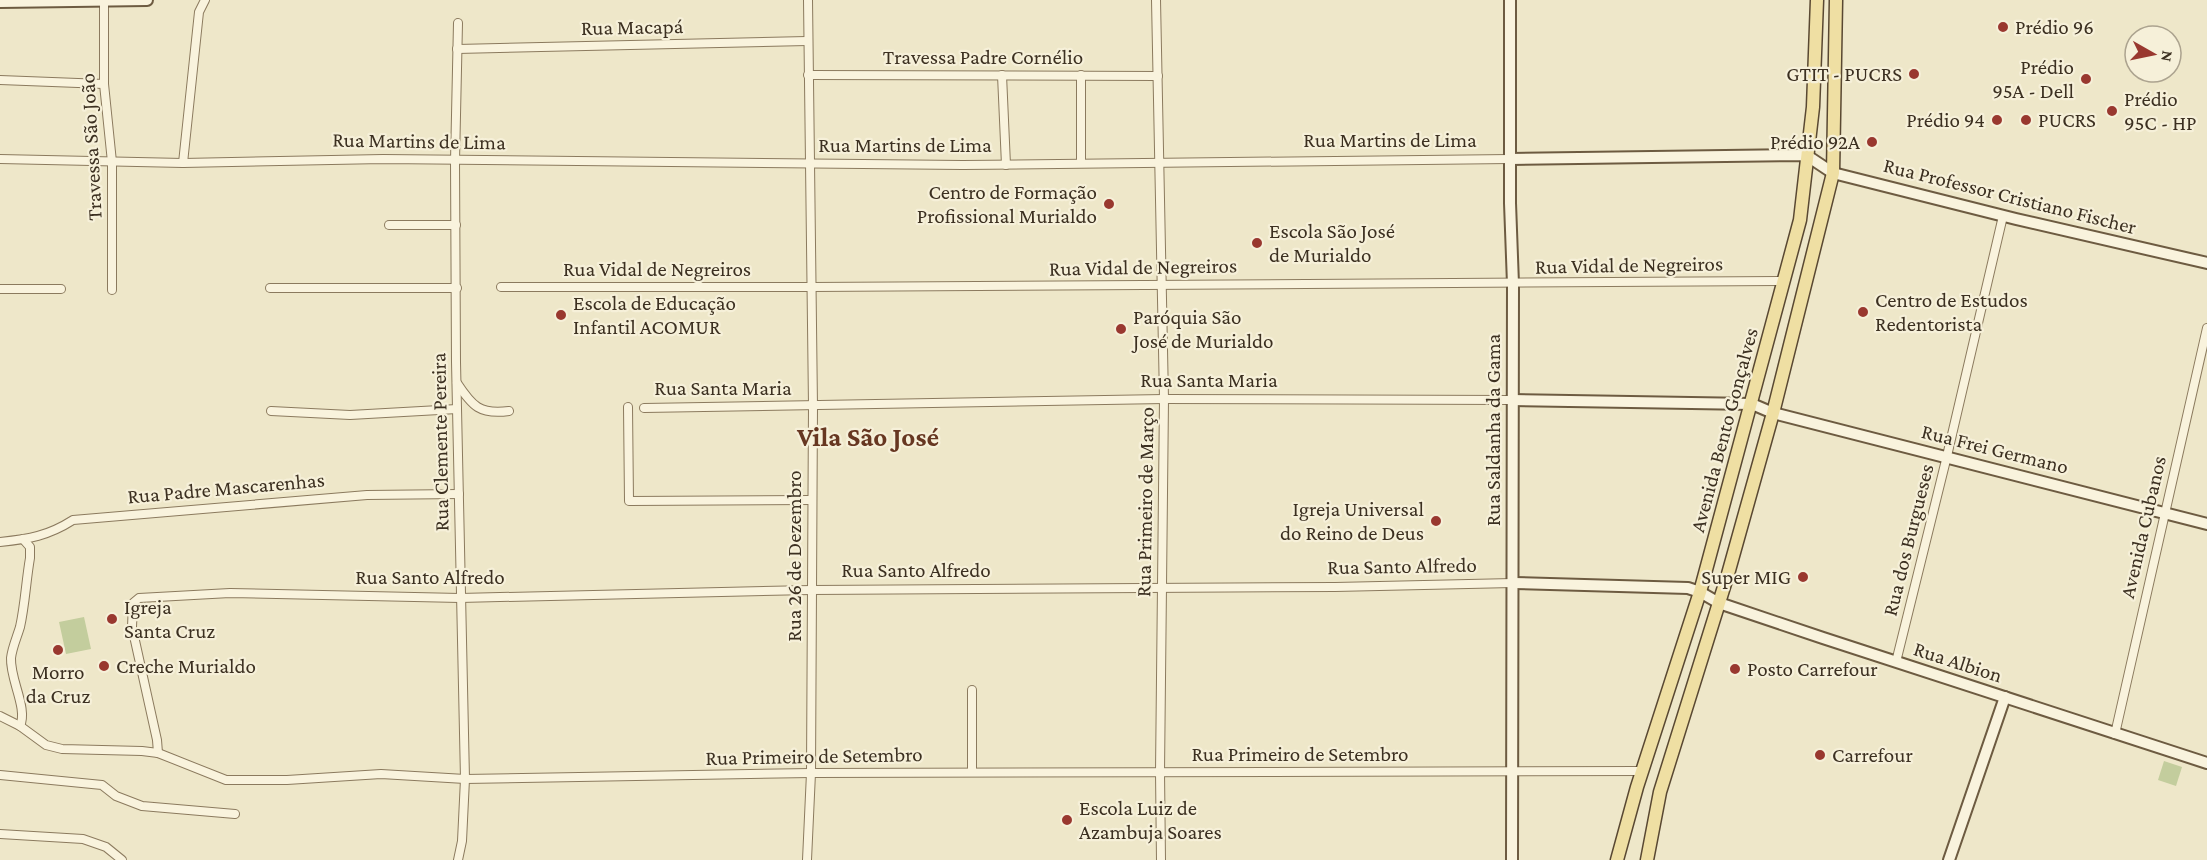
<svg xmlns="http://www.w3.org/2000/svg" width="2207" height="860" font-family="'Crimson Pro',serif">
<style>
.green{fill:#c3cd9d}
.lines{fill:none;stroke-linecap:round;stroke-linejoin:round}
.street-casing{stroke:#8b7a5e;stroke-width:10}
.secondary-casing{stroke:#6d5b41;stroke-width:14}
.primary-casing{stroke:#594832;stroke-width:15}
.street{stroke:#f9f3dd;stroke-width:8}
.secondary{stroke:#f9f3dd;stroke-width:10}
.primary{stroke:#efdfa3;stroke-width:12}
.poi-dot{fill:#99382f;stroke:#f6f0d9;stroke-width:2}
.labels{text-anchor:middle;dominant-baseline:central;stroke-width:4.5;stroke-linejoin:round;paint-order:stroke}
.street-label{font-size:21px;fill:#3c3021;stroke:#f6f0d9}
.poi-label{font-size:21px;fill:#3c3021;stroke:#f6f0d9;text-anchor:start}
.district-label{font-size:27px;font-weight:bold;fill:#673721;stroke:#f6f0d9}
</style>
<rect width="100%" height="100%" fill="#eee7c9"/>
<!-- green -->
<g class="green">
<polygon points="84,617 91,649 66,654 59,622"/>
<polygon points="2164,761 2182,767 2176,786 2158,780"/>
</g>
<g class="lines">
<defs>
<g id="street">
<polyline points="1156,0 1164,399 1160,772 1161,860"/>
<polyline points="104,1 104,84 112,162 112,290"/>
<polyline points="458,23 455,161 456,362 465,779 462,841 458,860"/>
<polyline points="457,49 807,41"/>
<polyline points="808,75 1158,76"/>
<polyline points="1002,75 1006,165"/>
<polyline points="0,80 104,84"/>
<polyline points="0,159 183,163 383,159 963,165 1510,159"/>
<polyline points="183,163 199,12 205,0"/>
<polyline points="1081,163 1081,75"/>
<polyline points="389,225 456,225"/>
<polyline points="501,287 812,287 1785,281"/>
<polyline points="270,288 457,288"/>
<polyline points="0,289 61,289"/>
<path d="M457 383C472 406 480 415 509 411"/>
<polyline points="628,407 629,501 812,500"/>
<polyline points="644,408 1164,399 1511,400"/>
<polyline points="271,411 350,415 457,409"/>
<path d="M0 542C29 539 48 536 73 520L367 495 459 494"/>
<polyline points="1896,662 1947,456 2003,216"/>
<polyline points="972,690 972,772"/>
<polyline points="0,716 20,726 46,745 62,749 142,751 158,753 226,780 287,780 381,774 465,779 811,773 1642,771"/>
<path d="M20 726C28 708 10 680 11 658 12 648 17 637 20 627 25 605 26 581 30 558V547L23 539"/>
<polyline points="2115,734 2207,328"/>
<polyline points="158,753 157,740 132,627 133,603 139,598 230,593 460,598 811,590 1335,587 1513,583"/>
<polyline points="0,775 102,785 116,796 142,806 235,814"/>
<polyline points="0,834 83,839 106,847 122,860"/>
<polyline points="807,860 811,773 813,406 808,0"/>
</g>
<g id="secondary">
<polyline points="1510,0 1510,203 1513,284 1512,860"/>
<polyline points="0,2 147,0"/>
<polyline points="1510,159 1800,155 1809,157 1833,173 2016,219 2207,263"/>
<polyline points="1511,400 1752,404 1773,413 2207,524"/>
<polyline points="1513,583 1688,588 1700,592 1719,603 1823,638 2207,763"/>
<polyline points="1949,860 2005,697"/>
</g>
<g id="primary">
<polyline points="1617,860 1637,787 1700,592 1800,220 1813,107 1817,0"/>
<polyline points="1647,860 1660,792 1728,574 1773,413 1833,173 1836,0"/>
</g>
</defs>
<!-- street casing -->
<use href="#street" class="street-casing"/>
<!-- secondary casing -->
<use href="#secondary" class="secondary-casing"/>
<!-- primary casing -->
<use href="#primary" class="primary-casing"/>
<!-- street -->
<use href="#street" class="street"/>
<!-- secondary -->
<use href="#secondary" class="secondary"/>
<!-- primary -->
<use href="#primary" class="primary"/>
</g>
<!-- markers -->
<g class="poi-dot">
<circle cx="2003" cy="27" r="6"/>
<circle cx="1914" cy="74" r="6"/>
<circle cx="2086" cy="79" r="6"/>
<circle cx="2112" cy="111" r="6"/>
<circle cx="1997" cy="120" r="6"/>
<circle cx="2026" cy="120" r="6"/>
<circle cx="1872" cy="142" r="6"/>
<circle cx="1109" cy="204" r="6"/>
<circle cx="1257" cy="243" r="6"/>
<circle cx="1863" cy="312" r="6"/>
<circle cx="561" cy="315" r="6"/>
<circle cx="1121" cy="329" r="6"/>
<circle cx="1436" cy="521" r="6"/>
<circle cx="1803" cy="577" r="6"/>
<circle cx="112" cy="619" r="6"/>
<circle cx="58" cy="650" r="6"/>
<circle cx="104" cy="666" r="6"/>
<circle cx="1735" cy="669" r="6"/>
<circle cx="1820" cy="755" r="6"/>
<circle cx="1067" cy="820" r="6"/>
</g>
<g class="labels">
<!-- street labels -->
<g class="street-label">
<text transform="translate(632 27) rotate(-1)">Rua Macapá</text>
<text x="983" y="57">Travessa Padre Cornélio</text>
<text x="1390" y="140">Rua Martins de Lima</text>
<text transform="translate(419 141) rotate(1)">Rua Martins de Lima</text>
<text x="905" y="145">Rua Martins de Lima</text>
<text transform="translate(91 147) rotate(-93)">Travessa São João</text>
<text transform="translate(2010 196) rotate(14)">Rua Professor Cristiano Fischer</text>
<text transform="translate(1629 265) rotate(-1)">Rua Vidal de Negreiros</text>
<text transform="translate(1143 267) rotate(-1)">Rua Vidal de Negreiros</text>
<text x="657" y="269">Rua Vidal de Negreiros</text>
<text x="1209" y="380">Rua Santa Maria</text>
<text x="723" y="388">Rua Santa Maria</text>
<text transform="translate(1493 430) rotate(-90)">Rua Saldanha da Gama</text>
<text transform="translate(1724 430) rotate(-75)">Avenida Bento Gonçalves</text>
<text transform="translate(440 442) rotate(-91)">Rua Clemente Pereira</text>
<text transform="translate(1995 449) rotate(14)">Rua Frei Germano</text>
<text transform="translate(226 488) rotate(-5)">Rua Padre Mascarenhas</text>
<text transform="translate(1145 502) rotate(-89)">Rua Primeiro de Março</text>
<text transform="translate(2143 527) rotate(-77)">Avenida Cubanos</text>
<text transform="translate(1908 540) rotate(-76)">Rua dos Burgueses</text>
<text transform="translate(794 556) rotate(-90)">Rua 26 de Dezembro</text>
<text transform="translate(1402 566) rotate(-1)">Rua Santo Alfredo</text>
<text x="916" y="570">Rua Santo Alfredo</text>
<text x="430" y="577">Rua Santo Alfredo</text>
<text transform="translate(1958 662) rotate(18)">Rua Albion</text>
<text x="1300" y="754">Rua Primeiro de Setembro</text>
<text transform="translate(814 756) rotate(-1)">Rua Primeiro de Setembro</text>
</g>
<!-- poi labels -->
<g class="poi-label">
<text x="2015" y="27">Prédio 96</text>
<text x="2074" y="67" text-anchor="end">Prédio<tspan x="2074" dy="24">95A - Dell</tspan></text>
<text x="1902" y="74" text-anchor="end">GTIT - PUCRS</text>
<text x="2124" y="99">Prédio<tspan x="2124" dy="24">95C - HP</tspan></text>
<text x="1985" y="120" text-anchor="end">Prédio 94</text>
<text x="2038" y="120">PUCRS</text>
<text x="1860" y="142" text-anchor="end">Prédio 92A</text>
<text x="1097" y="192" text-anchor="end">Centro de Formação<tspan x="1097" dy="24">Profissional Murialdo</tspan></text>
<text x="1269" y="231">Escola São José<tspan x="1269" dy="24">de Murialdo</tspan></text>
<text x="1875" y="300">Centro de Estudos<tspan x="1875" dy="24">Redentorista</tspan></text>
<text x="573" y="303">Escola de Educação<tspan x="573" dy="24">Infantil ACOMUR</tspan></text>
<text x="1133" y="317">Paróquia São<tspan x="1133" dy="24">José de Murialdo</tspan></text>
<text x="1424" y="509" text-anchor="end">Igreja Universal<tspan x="1424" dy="24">do Reino de Deus</tspan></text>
<text x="1791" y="577" text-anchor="end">Super MIG</text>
<text x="124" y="607">Igreja<tspan x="124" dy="24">Santa Cruz</tspan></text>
<text x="116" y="666">Creche Murialdo</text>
<text x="1747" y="669">Posto Carrefour</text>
<text x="58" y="672" text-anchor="middle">Morro<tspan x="58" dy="24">da Cruz</tspan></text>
<text x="1832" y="755">Carrefour</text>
<text x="1079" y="808">Escola Luiz de<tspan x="1079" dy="24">Azambuja Soares</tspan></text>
</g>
<!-- district labels -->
<g class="district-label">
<text x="868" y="437">Vila São José</text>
</g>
</g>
<!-- north arrow -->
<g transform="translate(2153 54) rotate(99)"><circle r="28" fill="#f6f0d9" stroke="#aca38f" stroke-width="1.5"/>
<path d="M0-4.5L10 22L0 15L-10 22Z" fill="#99382f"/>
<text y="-9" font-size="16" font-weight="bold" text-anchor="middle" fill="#3c3021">N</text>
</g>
</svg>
